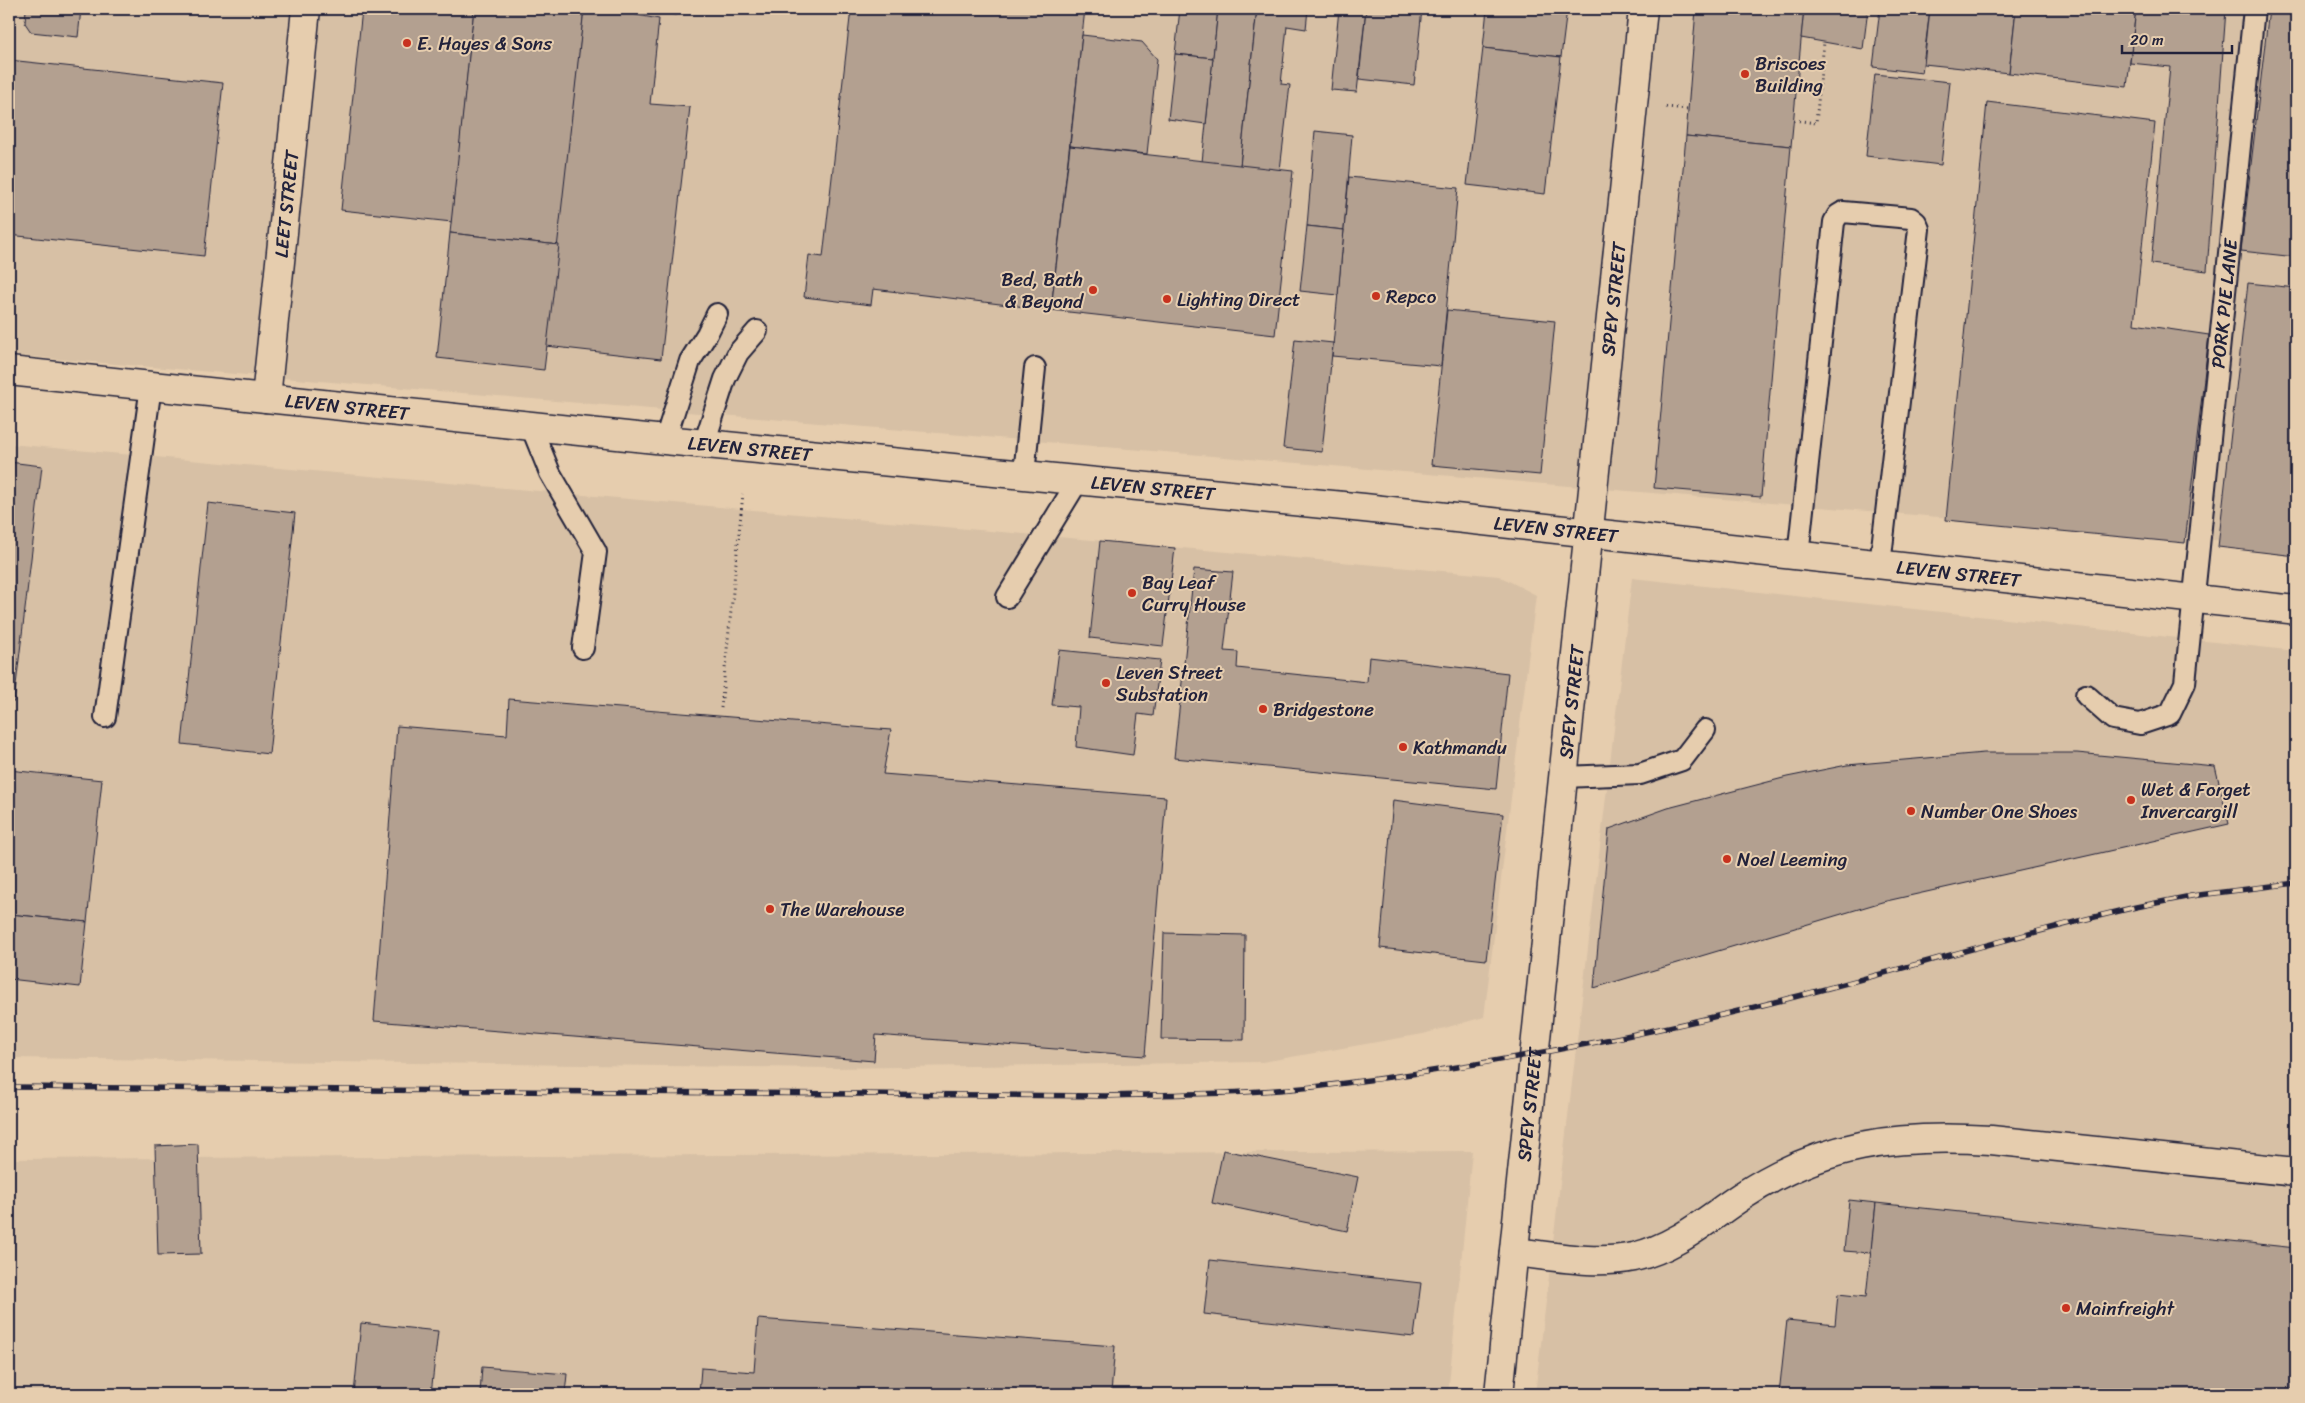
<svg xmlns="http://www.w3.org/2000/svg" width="2305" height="1403" font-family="Sriracha,sans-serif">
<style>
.built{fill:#d7c0a5}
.building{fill:#b3a090;stroke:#22223b}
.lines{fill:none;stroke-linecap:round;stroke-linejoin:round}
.service-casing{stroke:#22223b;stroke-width:24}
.minor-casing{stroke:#22223b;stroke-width:31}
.tertiary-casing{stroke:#22223b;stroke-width:31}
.path{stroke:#22223b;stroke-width:3;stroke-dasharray:1 4;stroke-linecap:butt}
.service{stroke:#e6cdae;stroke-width:20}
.minor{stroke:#e6cdae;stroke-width:28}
.tertiary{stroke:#e6cdae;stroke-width:28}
.rail-casing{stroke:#22223b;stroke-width:5.5}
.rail{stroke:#e6cdae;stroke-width:4;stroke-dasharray:11;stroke-linecap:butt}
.poi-dot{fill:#c8321e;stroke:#e6cdae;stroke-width:2}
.labels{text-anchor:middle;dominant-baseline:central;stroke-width:4;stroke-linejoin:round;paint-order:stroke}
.poi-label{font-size:19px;fill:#22223b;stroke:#e6cdae;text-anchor:start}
.street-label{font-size:19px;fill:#22223b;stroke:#e6cdae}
</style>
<rect width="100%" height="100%" fill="#e6cdae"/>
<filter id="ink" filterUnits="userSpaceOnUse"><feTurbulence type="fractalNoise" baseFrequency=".02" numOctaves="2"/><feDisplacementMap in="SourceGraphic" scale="10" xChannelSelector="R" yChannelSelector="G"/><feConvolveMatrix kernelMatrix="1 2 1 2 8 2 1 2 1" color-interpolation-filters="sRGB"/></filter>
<g filter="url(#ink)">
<!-- built -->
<g class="built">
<polygon points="9,9 2296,9 2296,547 9,355"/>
<polygon points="9,444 1499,576 1536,595 1484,1017 1423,1034 1262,1062 833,1068 9,1058"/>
<polygon points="1632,578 2296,651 2296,1394 1535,1394"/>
<polygon points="1472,1151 1448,1394 9,1394 9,1159"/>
</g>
<!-- building -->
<g class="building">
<polygon points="26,9 81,9 78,37 31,32 25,23"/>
<polygon points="362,9 474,9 452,222 341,210"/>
<polygon points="474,9 584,9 559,245 450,233"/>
<polygon points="584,9 604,9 659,19 650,104 690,107 661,359 546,346"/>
<polygon points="618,9 677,9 676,15"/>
<polygon points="851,9 1085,9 1051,310 873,289 871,305 804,297 809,255 823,257"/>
<polygon points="1180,9 1218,9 1213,58 1175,54"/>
<polygon points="1218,9 1257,9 1240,166 1202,162"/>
<polygon points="1257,9 1308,9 1306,29 1287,26 1281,84 1290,85 1280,170 1240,166"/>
<polygon points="1339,9 1366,9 1357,92 1331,90"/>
<polygon points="1366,9 1422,9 1414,85 1359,79"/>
<polygon points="1487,9 1567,9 1561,57 1483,48"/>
<polygon points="1696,9 1804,9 1791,146 1686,136"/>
<polygon points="1804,9 1868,9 1863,49 1801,38"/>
<polygon points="1880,9 1930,9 1922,73 1873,67"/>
<polygon points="1930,9 2016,9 2009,73 1924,64"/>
<polygon points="2016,9 2136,9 2127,87 2009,73"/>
<polygon points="2136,9 2226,9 2207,271 2151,264 2170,67 2130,63"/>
<polygon points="2269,9 2296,9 2296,257 2241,251"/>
<polygon points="1082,35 1142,42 1157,59 1147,154 1070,146"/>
<polygon points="1483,48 1561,57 1545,194 1467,185"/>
<polygon points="1175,54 1213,58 1206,124 1168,119"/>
<polygon points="9,60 223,83 204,256 9,235"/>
<polygon points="1875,74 1950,82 1941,165 1866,156"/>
<polygon points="1987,102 2155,123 2134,324 2209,335 2185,543 1946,520"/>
<polygon points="1315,131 1352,135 1344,230 1307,226"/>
<polygon points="1686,136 1791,146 1761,497 1654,488"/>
<polygon points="1070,146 1293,171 1275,335 1051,310"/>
<polygon points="1349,177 1458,188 1441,366 1332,356"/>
<polygon points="1307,226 1344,230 1338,295 1300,291"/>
<polygon points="450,233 559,245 544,370 437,358"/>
<polygon points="2248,283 2296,288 2296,556 2218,547"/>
<polygon points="1447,310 1555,321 1540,475 1431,465"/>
<polygon points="1295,339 1333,343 1322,452 1283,448"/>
<polygon points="9,462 42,466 14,702 9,702"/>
<polygon points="208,503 295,513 269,754 182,744"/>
<polygon points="1100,541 1175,548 1163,646 1090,638"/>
<polygon points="1194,569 1233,572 1224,651 1238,652 1237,668 1367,682 1369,657 1508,673 1496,789 1174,758"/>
<polygon points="1059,650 1160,660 1153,716 1138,714 1133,755 1076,747 1079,707 1052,705"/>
<polygon points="509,699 891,730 883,774 1166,797 1145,1056 876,1035 874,1061 374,1021 397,726 507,735"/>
<polygon points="1984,753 2077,753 2215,766 2229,824 1882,902 1594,988 1609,829 1668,808 1787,777 1847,765"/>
<polygon points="9,770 102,780 87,922 9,914"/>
<polygon points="1393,800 1503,814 1486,960 1380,948"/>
<polygon points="9,914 87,922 80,987 9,979"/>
<polygon points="1164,933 1245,935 1244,1040 1161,1039"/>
<polygon points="198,1144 201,1254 158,1255 155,1146"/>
<polygon points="1223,1150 1358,1177 1347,1231 1212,1203"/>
<polygon points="1849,1200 1876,1203 1871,1253 1844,1251"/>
<polygon points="1876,1203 2296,1248 2296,1350 2292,1394 1779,1394 1787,1320 1835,1325 1838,1294 1866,1297"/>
<polygon points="1210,1260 1421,1283 1414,1337 1204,1314"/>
<polygon points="758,1319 1115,1346 1111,1393 1130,1394 699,1394 701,1368 754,1372"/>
<polygon points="361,1323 438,1331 431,1394 354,1394"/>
<polygon points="482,1367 567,1374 565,1394 480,1394"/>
</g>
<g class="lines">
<defs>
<g id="service">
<polyline points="531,426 550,473 596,552 583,648"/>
<polyline points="665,440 690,361 707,334 717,314"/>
<polyline points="704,444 725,379 738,353 757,331"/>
<polyline points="1024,474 1035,368"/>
<polyline points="1798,556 1834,222 1838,215 1843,212 1911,218 1916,222 1919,229 1880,565"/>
<polyline points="1007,597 1079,479"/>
<path id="s1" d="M2086 695 2113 719 2140 724 2170 714 2185 683 2254 9"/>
<polyline points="105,717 151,386"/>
<polyline points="1563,777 1640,774 1682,760 1705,730"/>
</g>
<g id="minor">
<path id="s2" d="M266 398 306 9"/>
<path d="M1514 1252C1553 1256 1595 1265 1634 1257 1677 1247 1707 1219 1742 1196 1823 1143 1897 1134 1991 1140L2296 1172"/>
<path id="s3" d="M1499 1394 1643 9"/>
</g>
<g id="tertiary">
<path id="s4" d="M9 371 665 440 1364 508 2296 610"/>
</g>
</defs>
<!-- service casing -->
<use href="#service" class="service-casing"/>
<!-- minor casing -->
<use href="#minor" class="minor-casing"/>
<!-- tertiary casing -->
<use href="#tertiary" class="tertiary-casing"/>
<!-- path -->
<g class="path">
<polyline points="1666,107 1688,109"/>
<polyline points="1794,120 1816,123 1824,42"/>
<polyline points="721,708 743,494"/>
</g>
<!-- service -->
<use href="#service" class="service"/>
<!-- minor -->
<use href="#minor" class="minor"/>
<!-- tertiary -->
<use href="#tertiary" class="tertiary"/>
<defs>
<path id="rail" d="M9 1087 1106 1096C1178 1094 1251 1094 1322 1086 1432 1073 1542 1054 1650 1031 1814 997 1973 945 2136 907L2191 896 2296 883"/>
</defs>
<!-- rail casing -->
<use href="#rail" class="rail-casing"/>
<!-- rail -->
<use href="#rail" class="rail"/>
</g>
</g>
<!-- markers -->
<g class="poi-dot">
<circle cx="407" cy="43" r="5"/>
<circle cx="1745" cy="74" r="5"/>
<circle cx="1093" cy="290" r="5"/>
<circle cx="1376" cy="296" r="5"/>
<circle cx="1167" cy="299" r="5"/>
<circle cx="1132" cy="593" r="5"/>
<circle cx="1106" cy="683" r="5"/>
<circle cx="1263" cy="709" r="5"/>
<circle cx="1403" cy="747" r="5"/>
<circle cx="2131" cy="800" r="5"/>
<circle cx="1911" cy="811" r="5"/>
<circle cx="1727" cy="859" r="5"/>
<circle cx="770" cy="909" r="5"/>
<circle cx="2066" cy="1308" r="5"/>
</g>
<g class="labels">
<!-- poi labels -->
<g class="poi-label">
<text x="417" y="43">E. Hayes &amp; Sons</text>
<text x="1755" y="63">Briscoes<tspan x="1755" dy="22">Building</tspan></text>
<text x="1083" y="279" text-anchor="end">Bed, Bath<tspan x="1083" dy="22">&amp; Beyond</tspan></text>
<text x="1386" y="296">Repco</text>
<text x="1177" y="299">Lighting Direct</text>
<text x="1142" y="582">Bay Leaf<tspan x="1142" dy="22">Curry House</tspan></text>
<text x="1116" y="672">Leven Street<tspan x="1116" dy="22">Substation</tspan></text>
<text x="1273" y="709">Bridgestone</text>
<text x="1413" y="747">Kathmandu</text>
<text x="2141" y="789">Wet &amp; Forget<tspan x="2141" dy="22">Invercargill</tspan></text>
<text x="1921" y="811">Number One Shoes</text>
<text x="1737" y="859">Noel Leeming</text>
<text x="780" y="909">The Warehouse</text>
<text x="2076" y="1308">Mainfreight</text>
</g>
<!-- street labels -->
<g class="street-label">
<text stroke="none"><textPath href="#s2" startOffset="195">LEET STREET</textPath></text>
<text stroke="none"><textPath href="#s3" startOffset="1101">SPEY STREET</textPath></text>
<text stroke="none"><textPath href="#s1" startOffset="511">PORK PIE LANE</textPath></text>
<text stroke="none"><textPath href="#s4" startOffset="340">LEVEN STREET</textPath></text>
<text stroke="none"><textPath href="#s4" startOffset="745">LEVEN STREET</textPath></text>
<text stroke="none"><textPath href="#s4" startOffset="1150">LEVEN STREET</textPath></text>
<text stroke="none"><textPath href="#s4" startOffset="1555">LEVEN STREET</textPath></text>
<text stroke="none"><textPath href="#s4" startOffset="1960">LEVEN STREET</textPath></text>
<text stroke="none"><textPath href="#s3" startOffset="696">SPEY STREET</textPath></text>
<text stroke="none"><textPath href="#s3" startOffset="291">SPEY STREET</textPath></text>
</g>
</g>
<!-- margin -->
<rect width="2305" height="1403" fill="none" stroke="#e6cdae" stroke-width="30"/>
<rect x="15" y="15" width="2275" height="1373" fill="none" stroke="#22223b" stroke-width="2" filter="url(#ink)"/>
<!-- scale -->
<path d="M2122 45v8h110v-8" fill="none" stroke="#22223b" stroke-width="2.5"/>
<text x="2130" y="45" font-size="15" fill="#22223b" stroke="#e6cdae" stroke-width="4" paint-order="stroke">20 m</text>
</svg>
